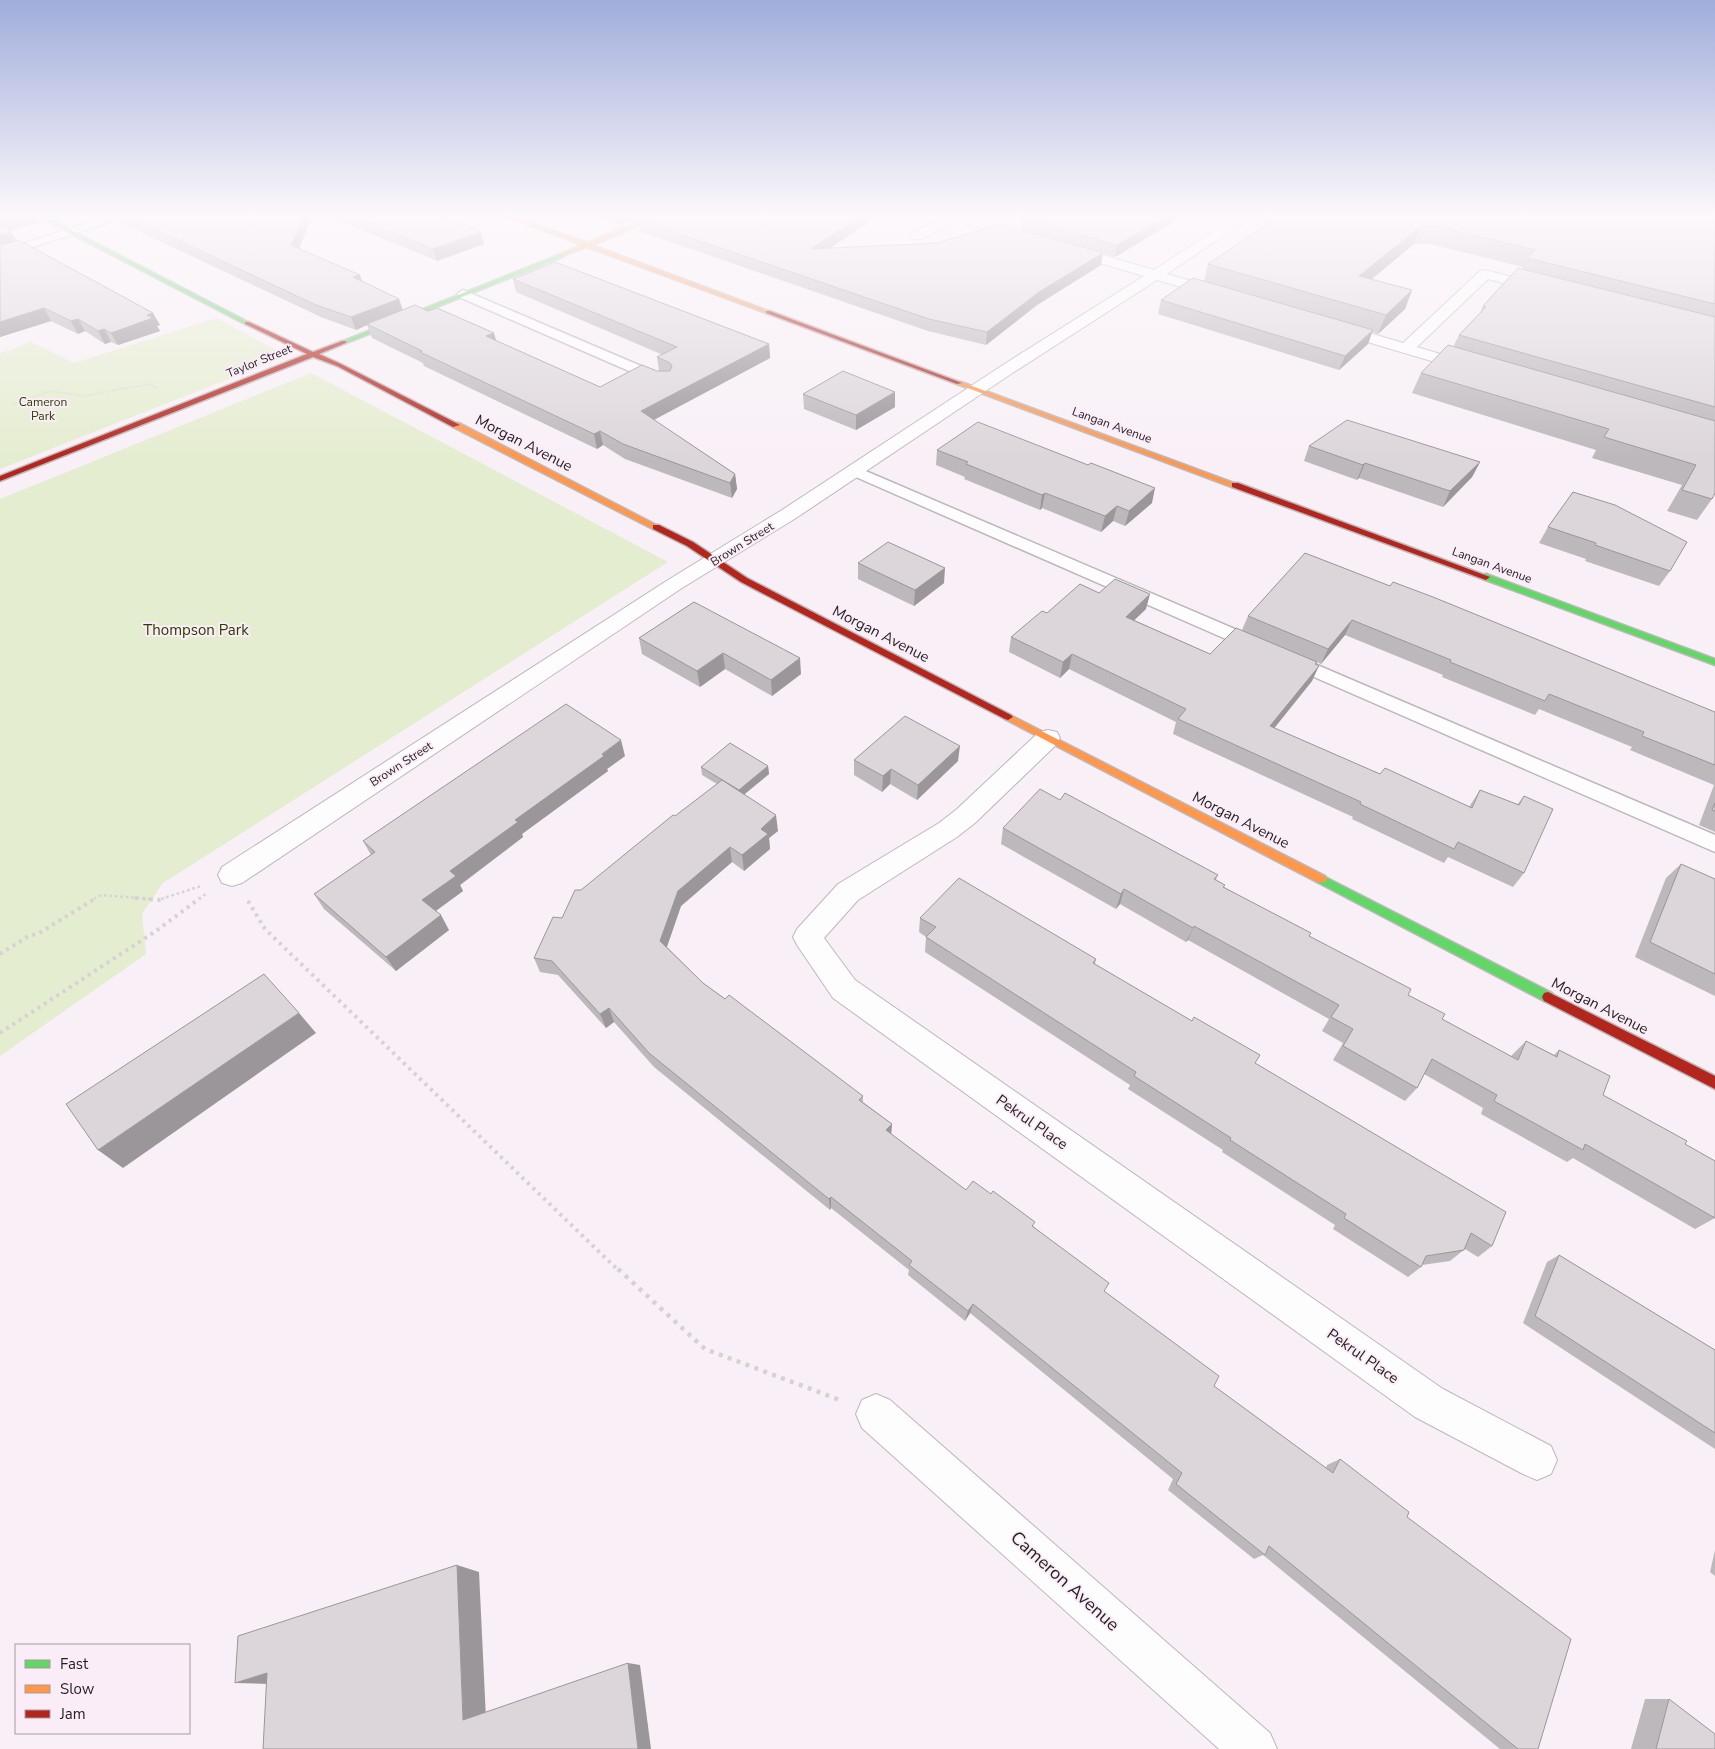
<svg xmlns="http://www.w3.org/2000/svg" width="1715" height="1749" font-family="'Nunito Sans',sans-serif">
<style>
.green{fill:#e5edd0}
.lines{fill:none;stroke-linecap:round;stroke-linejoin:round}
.lane-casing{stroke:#bdb7bb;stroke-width:3}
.street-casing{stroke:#bdb7bb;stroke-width:2}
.fast-casing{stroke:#bdb7bb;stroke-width:3}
.slow-casing{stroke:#bdb7bb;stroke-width:3}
.jam-casing{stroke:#bdb7bb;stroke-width:3}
.path-far3{stroke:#d5d2d3;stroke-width:2;stroke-dasharray:1 2;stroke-linecap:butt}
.path-far2{stroke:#d5d2d3;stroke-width:2.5;stroke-dasharray:2.5 3;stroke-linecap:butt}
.path-far1{stroke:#d5d2d3;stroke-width:4;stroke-dasharray:3 4.5;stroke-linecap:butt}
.path{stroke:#d5d2d3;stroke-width:4.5;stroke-dasharray:4 5.5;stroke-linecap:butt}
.lane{fill:#fefdfe;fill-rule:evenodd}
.street{fill:#fefdfe;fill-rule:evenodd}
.fast{fill:#63d668;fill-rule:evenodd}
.slow{fill:#ff974d;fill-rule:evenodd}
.jam{fill:#b3261e;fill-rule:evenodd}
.wall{fill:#bdb8bc}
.shaded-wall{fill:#9a9699}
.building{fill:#dcd6db;stroke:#9a9699}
.labels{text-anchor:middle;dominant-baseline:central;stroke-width:4;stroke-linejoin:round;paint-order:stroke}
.far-street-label{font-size:12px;fill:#231e22;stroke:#fbedf7}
.far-park-label{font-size:12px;fill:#2e3d00;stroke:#fbedf7}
.street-label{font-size:15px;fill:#231e22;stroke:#fbedf7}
.park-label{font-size:15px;fill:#2e3d00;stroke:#fbedf7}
.near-street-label{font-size:18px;fill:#231e22;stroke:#fbedf7}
</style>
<rect width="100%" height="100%" fill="#f8f0f6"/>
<!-- green -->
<g class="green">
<polygon points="217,318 287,356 0,469 0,353 17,348 29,341 74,363"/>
<polygon points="311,373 668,562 163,883 142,914 146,954 0,1056 0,499"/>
</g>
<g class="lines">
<defs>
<g id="lane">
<polygon points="119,213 136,213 0,258 0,251"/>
<polygon points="463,290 669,378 671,381 669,384 659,384 459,297 457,294"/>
<polygon points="854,466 1265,642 1267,646 1265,650 1258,652 1251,650 849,474 846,471 849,468"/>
<polygon points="1289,653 1715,835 1715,852 1282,663 1280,659 1282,655"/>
</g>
<g id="street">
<polygon points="937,213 970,213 968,216 1033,235 1035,238 1028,242 957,221 922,239 912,239 910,236 912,233 944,218"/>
<polygon points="1242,213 1257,213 1167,274 1225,291 1227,294 1225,297 1215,297 1157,280 1014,372 796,518 682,588 242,883 232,886 222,883 218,875 222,867 668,580 782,510 1003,365 1144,276 1062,252 1060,249 1062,246 1072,246 1154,270"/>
<polygon points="1485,270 1548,286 1550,289 1548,292 1543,293 1488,279 1417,347 1477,365 1479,368 1477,371 1465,371 1327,330 1325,327 1327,324 1333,322 1403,343 1480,271"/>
<polygon points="1048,730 1057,732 1060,738 1057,744 975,823 957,837 858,900 824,938 855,980 1443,1389 1551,1446 1557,1460 1551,1474 1537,1480 1523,1474 1415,1417 833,998 797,945 793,937 797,929 838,884 939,823 957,809 1039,732"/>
<polygon points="876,1394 890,1400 1270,1733 1277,1749 1219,1749 862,1428 856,1414 862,1400"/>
</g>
<g id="fast">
<polygon points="31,213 38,213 250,323 245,324"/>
<polygon points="563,253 565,256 346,343 341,342"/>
<polygon points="1486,574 1715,659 1715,665 1483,579 1483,575"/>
<polygon points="1321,875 1552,993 1554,997 1552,1001 1548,1002 1544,1001 1317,882 1315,879 1317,876"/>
</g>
<g id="slow">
<polygon points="497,213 505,213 587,243 662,213 670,213 592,245 771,312 766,313 587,247 561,256 561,254 582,245"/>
<polygon points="957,382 961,382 1239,485 1232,487 957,384"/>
<polygon points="453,423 459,423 660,527 653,529 453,427"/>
<polygon points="1008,714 1325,876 1327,879 1325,882 1317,882 1005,719 1003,717"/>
</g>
<g id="jam">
<polygon points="766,311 770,311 962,383 957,384 766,313"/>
<polygon points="245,322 249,322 313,352 342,341 346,341 346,343 319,354 341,364 460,425 453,427 337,366 313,357 0,481 0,476 307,354 245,324"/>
<polygon points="1232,483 1238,483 1490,577 1486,580 1483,579 1232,487"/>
<polygon points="653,525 659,525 693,542 747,578 1011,715 1013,717 1008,720 1005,719 741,582 687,546 653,529"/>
<polygon points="1548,992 1715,1076 1715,1089 1544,1001 1542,997 1544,993"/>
</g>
</defs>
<!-- lane casing -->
<use href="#lane" class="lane-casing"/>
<!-- street casing -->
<use href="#street" class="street-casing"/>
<!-- fast casing -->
<use href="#fast" class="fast-casing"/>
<!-- slow casing -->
<use href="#slow" class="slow-casing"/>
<!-- jam casing -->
<use href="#jam" class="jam-casing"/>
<!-- path-far3 -->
<polyline class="path-far3" points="13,404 51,391 84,396 149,384 157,388"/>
<!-- path-far2 -->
<g class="path-far2">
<polyline points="94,899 101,895 150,899"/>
<polyline points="161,899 201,886"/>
<polyline points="199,899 207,893"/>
</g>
<!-- path-far1 -->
<g class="path-far1">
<polyline points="135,898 159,900 165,898"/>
<polyline points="248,901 265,929 619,1271"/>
<polyline points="0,954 27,937 41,932 96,898"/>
<polyline points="0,1033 156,931 200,898"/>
</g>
<!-- path -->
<polyline class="path" points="618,1269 705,1349 840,1400"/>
<!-- lane -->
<use href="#lane" class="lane"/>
<!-- street -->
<use href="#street" class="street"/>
<!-- fast -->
<use href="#fast" class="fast"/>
<!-- slow -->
<use href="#slow" class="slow"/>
<!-- jam -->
<use href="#jam" class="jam"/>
</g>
<!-- wall -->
<g class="wall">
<polygon points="0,213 35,213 40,222 10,231 16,240 160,325 157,326 160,331 118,345 111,342 105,344 85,331 78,334 51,321 0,337"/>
<polygon points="49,213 71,213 56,217"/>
<polygon points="114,213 314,213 299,248 362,281 399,299 403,310 496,341 600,387 659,371 657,357 663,355 516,292 513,279 769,344 770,358 654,420 735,474 737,489 732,498 625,459 603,445 597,449 424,366 423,363 372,338 367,325 356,330 321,317 117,221"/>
<polygon points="321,213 432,213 484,244 437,261"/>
<polygon points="587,213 649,213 621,225"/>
<polygon points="882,213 830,248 1101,265 1037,305 986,345 928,331 639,231 638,220"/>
<polygon points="1009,213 1188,213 1115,257 1021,229 1022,218 1024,218"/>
<polygon points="1284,213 1715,213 1715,494 1712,499 1697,520 1667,511 1682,485 1592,458 1596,450 1412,393 1421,373 1453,347 1459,335 1480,313 1483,306 1522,269 1523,267 1430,244 1414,244 1371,280 1412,290 1405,309 1378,334 1372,332 1368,344 1339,370 1158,314 1161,300 1204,281 1208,264"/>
<polygon points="895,392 895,407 856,430 804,409 803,394"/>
<polygon points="1309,446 1480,462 1472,477 1443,507 1359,478 1357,480 1304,461"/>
<polygon points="937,450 1152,503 1125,526 1113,521 1101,532 1042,508 1040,510 964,479 965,477 936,465"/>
<polygon points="1573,492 1670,571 1659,586 1585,561 1586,559 1539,543 1548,527"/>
<polygon points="1305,553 1715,712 1715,832 1699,825 1714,785 1630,750 1632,747 1539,709 1535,715 1442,677 1443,675 1345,635 1321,664 1317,662 1312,681 1274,728 1380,774 1469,807 1480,790 1517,805 1524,796 1524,873 1513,887 1448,857 1444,863 1352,819 1353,817 1173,734 1176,722 1069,669 1060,678 1009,652 1011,637 1047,613 1099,593 1146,609 1134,620 1210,654 1242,630 1248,616"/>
<polygon points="858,563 944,583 914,606 858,579"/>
<polygon points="694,602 801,674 772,696 725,669 700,687 642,654 639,638"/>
<polygon points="625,756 607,769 608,771 522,834 523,837 460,885 463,891 436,911 449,930 396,971 324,909 314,894 371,855 363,841"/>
<polygon points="854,760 958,761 917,800 890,784 882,792 854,775"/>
<polygon points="768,766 769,774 744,794 778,831 769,838 770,849 744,871 732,862 681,906 667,947 703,983 863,1096 863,1102 892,1124 891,1134 966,1190 1033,1226 1104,1291 1214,1386 1326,1468 1327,1465 1340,1459 1407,1517 1538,1749 1500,1749 1263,1555 1254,1559 1168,1490 1173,1479 970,1313 965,1321 908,1275 909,1270 831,1208 830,1210 654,1067 614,1022 606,1028 558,975 540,972 534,958 562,918 581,890 717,784 702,775 701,767"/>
<polygon points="1060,800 1218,875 1216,880 1225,885 1224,887 1309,936 1408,995 1442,1019 1511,1057 1512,1055 1526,1041 1554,1055 1559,1050 1603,1095 1685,1144 1715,1218 1695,1229 1573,1158 1567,1162 1481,1114 1483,1108 1424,1074 1417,1088 1405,1101 1333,1060 1343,1043 1322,1031 1329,1019 1188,940 1186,942 1120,904 1116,909 1001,844 1003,828"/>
<polygon points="1681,864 1715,879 1715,996 1635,957 1666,878"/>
<polygon points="920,918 1096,959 1095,964 1255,1063 1492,1246 1478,1257 1465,1249 1450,1261 1422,1265 1421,1267 1408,1277 1333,1229 1335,1225 1222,1152 1223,1150 1128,1089 1130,1085 925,952 926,937 919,932"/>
<polygon points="1559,1255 1715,1350 1715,1449 1523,1323 1547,1262"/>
<polygon points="1715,1550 1715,1576 1710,1572"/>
<polygon points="1645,1699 1669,1699 1715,1749 1631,1749"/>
</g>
<!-- shaded-wall -->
<g class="shaded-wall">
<polygon points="22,213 35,213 40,222 0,234 0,220"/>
<polygon points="54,213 71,213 56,217"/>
<polygon points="104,213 112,213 105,215"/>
<polygon points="305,213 314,213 295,257 291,245"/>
<polygon points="620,213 649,213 621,225 619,214"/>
<polygon points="865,213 882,213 811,261 811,249"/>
<polygon points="1172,213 1188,213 1115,257 1117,245"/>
<polygon points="1421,226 1414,244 1352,295 1359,276"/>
<polygon points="11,232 18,243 0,249 0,235"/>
<polygon points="481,232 484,244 437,261 433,249"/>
<polygon points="1103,253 1101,265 1037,305 986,345 987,332 1039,292"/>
<polygon points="360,275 364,287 353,277"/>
<polygon points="1412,290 1405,309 1378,334 1386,315"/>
<polygon points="399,299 403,311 367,324 367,325 356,330 351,317"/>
<polygon points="44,308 51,321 0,337 0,322"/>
<polygon points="153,313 160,325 157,326 160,331 118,345 111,333 147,315"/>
<polygon points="78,319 85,331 78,334 71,321"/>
<polygon points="104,329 111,342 105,344 98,331"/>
<polygon points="1373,330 1368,344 1339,370 1345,356"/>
<polygon points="494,333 498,347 486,336"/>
<polygon points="769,344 770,358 644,425 641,411"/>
<polygon points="895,392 895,407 856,430 856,415"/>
<polygon points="600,431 603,445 597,449 594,434"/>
<polygon points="1480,462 1472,477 1443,507 1450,491"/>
<polygon points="1365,463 1359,478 1357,480 1363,465"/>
<polygon points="735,474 737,489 732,498 730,483"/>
<polygon points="1155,488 1152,503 1125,526 1129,511"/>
<polygon points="1045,493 1042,508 1040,510 1042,495"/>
<polygon points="1117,506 1113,521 1101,532 1105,516"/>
<polygon points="945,568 944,583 914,606 915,590"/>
<polygon points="1150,594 1146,609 1122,632 1126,617"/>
<polygon points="1352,620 1345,635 1321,664 1328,649"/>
<polygon points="723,653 725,669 700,687 697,671"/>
<polygon points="1072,654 1069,669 1060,678 1063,662"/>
<polygon points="800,658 801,674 772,696 771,680"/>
<polygon points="1317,662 1311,675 1319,666 1312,681 1264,741 1270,726"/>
<polygon points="621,740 625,756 607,769 608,771 522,834 523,837 460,885 463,891 430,915 422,900 450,871 515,820"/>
<polygon points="960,746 958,761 917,800 918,785"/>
<polygon points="768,766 769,774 740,798 739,790"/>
<polygon points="891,769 890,784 882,792 883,776"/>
<polygon points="776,815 778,831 769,838 770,849 744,871 742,855 761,829"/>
<polygon points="730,847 732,862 681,906 664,955 660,941 678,891"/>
<polygon points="1124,889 1120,904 1116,909 1121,894"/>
<polygon points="441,915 449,930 396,971 386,957"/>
<polygon points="1194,926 1188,940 1186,942"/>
<polygon points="609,1008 614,1022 606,1028 600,1014"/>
<polygon points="299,1013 316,1033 123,1168 98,1150"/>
<polygon points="892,1124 891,1136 886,1130"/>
<polygon points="831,1197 831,1208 830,1210 829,1199"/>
<polygon points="973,1304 970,1313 965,1321 968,1311"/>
<polygon points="457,1565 479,1572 486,1719 463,1720"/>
<polygon points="628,1663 640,1665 651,1749 638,1749"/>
<polygon points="267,1673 270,1684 235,1683"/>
</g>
<!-- building -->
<g class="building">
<polygon points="0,213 22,213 0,220"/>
<polygon points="120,213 305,213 291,245 360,275 353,277 399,299 351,317 316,305"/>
<polygon points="345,213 432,213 481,232 433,249"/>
<polygon points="654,213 865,213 811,249 937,243 1001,224 1103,253 1039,292 987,332 929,319 638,220"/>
<polygon points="1038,213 1172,213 1117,245 1022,218"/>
<polygon points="1284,213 1715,213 1715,304 1527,258 1535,250 1437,226 1421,226 1359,276 1412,290 1386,315 1208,264"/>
<polygon points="0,226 11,232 0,235"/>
<polygon points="19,240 153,313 147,315 153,318 111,333 104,329 98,331 78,319 71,321 44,308 0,322 0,245"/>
<polygon points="555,262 769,344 641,411 735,474 730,483 623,444 600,431 594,434 420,352 422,351 367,324 415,305 428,311 437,308 494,333 486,336 600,387 642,365 657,371 670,371 672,366 670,363 657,357 677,347 513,279"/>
<polygon points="1518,268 1715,317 1715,407 1459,335 1486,307 1483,306"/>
<polygon points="1193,278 1373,330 1345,356 1161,300"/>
<polygon points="1448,345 1715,421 1715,493 1712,499 1682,490 1696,465 1604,437 1609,429 1421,373"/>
<polygon points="843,371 895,392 856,415 803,394"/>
<polygon points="1347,420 1480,462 1450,491 1365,463 1363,465 1309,446"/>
<polygon points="978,422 1088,465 1091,463 1155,488 1129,511 1117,506 1105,516 1045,493 1042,495 966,464 968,462 937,450"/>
<polygon points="1573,492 1615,505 1687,542 1670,571 1595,545 1596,543 1548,527"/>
<polygon points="888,542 945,568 915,590 858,563"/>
<polygon points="1305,553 1390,586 1393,582 1433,597 1715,712 1715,765 1642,736 1644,732 1549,694 1545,701 1450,662 1451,660 1352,620 1328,649 1248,616"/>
<polygon points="1115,579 1150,594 1126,617 1210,654 1236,628 1317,662 1315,664 1319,666 1270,726 1380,774 1385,768 1472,808 1480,790 1519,805 1524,796 1553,809 1524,873 1458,842 1454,849 1360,804 1361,802 1178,719 1186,709 1072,654 1063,662 1011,637 1042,611 1047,613 1080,584 1099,593"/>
<polygon points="694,602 800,658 771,680 723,653 697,671 639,638"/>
<polygon points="566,704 621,740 602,754 604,756 515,820 518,822 450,871 456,876 422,900 441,915 386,957 314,894 375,852 363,841"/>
<polygon points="905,716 960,746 918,785 891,769 883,776 854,760"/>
<polygon points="730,743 768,766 739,790 701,767"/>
<polygon points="722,780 776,815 761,829 768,834 742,855 730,847 678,891 660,941 703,983 725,999 729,995 863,1096 859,1100 892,1124 886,1130 966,1190 973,1181 991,1194 993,1191 1035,1222 1032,1226 1109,1283 1104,1291 1219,1376 1214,1386 1333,1473 1340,1459 1409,1512 1407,1517 1571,1639 1538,1749 1518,1749 1269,1546 1265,1555 1176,1484 1182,1473 973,1304 968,1311 909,1265 912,1261 831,1197 829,1199 649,1053 609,1008 600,1014 552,961 534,958 553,917 562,918 575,890 581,890 673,815 675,816"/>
<polygon points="1040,789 1060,800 1065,793 1218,875 1214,879 1225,885 1223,887 1311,933 1309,936 1411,989 1408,995 1445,1014 1442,1019 1518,1060 1526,1041 1557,1057 1559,1050 1610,1076 1603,1095 1687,1141 1685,1144 1715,1161 1715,1218 1585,1144 1583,1150 1494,1101 1497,1095 1432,1059 1417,1088 1343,1046 1353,1029 1331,1017 1339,1005 1194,926 1193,928 1124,889 1121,894 1003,828"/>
<polygon points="1715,803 1715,811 1712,810"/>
<polygon points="1681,864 1715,879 1715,974 1650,942"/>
<polygon points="959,878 1096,959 1093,963 1192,1021 1194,1017 1260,1055 1255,1063 1506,1212 1492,1246 1471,1233 1464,1250 1426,1256 1421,1267 1344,1218 1346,1214 1230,1140 1231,1138 1134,1076 1136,1072 926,937 936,927 920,918"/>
<polygon points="264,974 299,1013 98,1150 66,1104"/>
<polygon points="1559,1255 1715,1350 1715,1433 1535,1316"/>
<polygon points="457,1565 463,1720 628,1663 638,1749 263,1749 267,1673 235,1683 238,1636"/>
<polygon points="1669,1699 1715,1734 1715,1749 1656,1749"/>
</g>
<!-- sky -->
<linearGradient id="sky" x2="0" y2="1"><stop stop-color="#a0addb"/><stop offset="0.47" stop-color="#fcf8fb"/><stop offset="1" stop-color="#fcf8fb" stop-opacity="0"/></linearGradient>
<rect width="1715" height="458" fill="url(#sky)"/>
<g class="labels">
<!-- far-street labels -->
<g class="far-street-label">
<text transform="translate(259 361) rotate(-22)">Taylor Street</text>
<text transform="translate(1112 425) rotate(20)">Langan Avenue</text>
<text transform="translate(742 544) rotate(-32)">Brown Street</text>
<text transform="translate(1492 565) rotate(20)">Langan Avenue</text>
<text transform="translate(401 764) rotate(-33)">Brown Street</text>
</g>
<!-- far-park labels -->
<g class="far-park-label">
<text x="43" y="402">Cameron<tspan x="43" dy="14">Park</tspan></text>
</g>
<!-- street labels -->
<g class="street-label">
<text transform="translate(524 443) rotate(27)">Morgan Avenue</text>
<text transform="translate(881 634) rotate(27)">Morgan Avenue</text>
<text transform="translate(1241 820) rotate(27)">Morgan Avenue</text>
<text transform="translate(1600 1006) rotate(27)">Morgan Avenue</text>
<text transform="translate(1032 1122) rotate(35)">Pekrul Place</text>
<text transform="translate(1363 1356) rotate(35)">Pekrul Place</text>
</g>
<!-- park labels -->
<g class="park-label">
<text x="196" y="630">Thompson Park</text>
</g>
<!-- near-street labels -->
<g class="near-street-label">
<text transform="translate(1065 1581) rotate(42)">Cameron Avenue</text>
</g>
</g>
<!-- legend -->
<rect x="15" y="1644" width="175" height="90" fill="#fbedf7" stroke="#a59aa2"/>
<rect x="25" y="1660" width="25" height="8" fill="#63d668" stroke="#a59aa2"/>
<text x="60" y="1669" font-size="15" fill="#231e22">Fast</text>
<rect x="25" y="1685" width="25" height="8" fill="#ff974d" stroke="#a59aa2"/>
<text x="60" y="1694" font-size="15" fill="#231e22">Slow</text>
<rect x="25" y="1710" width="25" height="8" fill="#b3261e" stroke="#a59aa2"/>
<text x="60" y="1719" font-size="15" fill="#231e22">Jam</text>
</svg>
